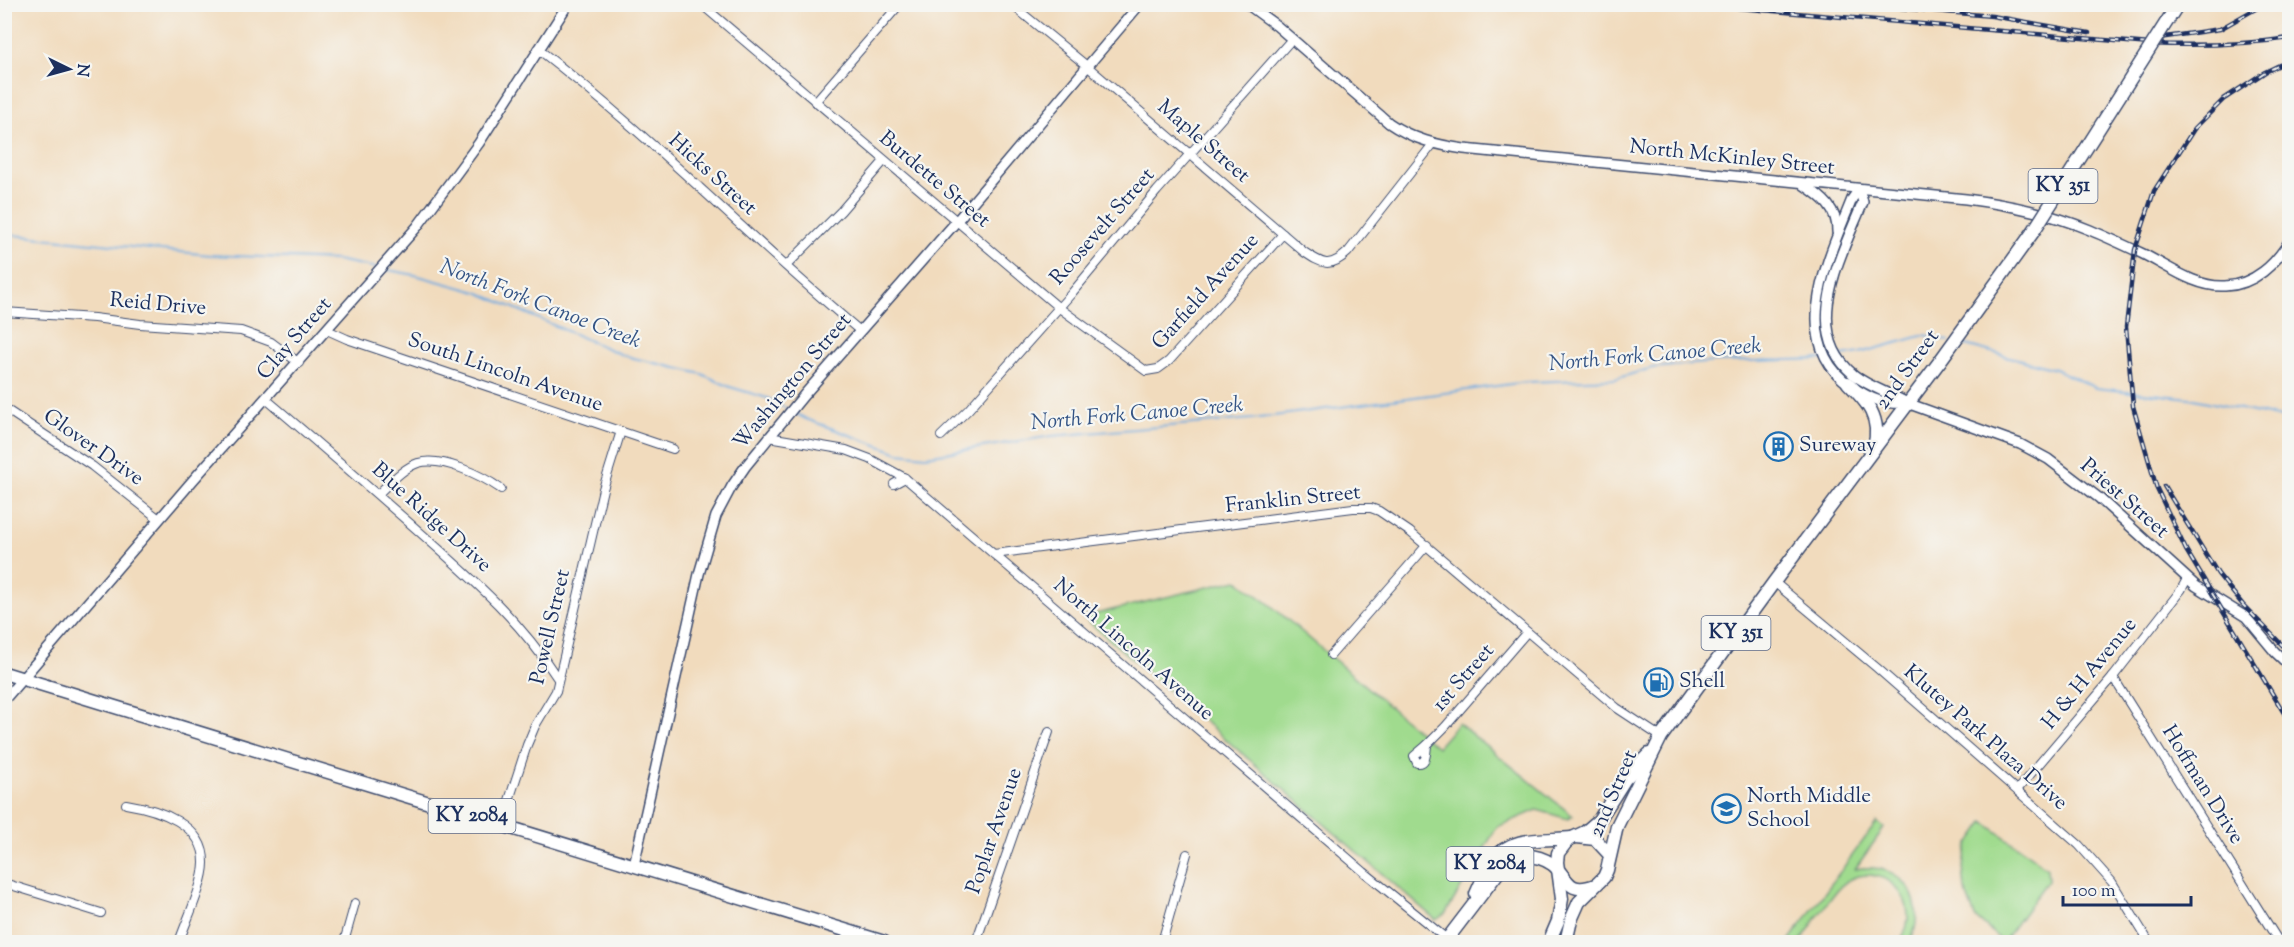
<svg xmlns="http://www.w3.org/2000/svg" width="2294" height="947" font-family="'Sorts Mill Goudy',serif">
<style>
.green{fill:#a0db8e;stroke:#5e8576;stroke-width:1.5}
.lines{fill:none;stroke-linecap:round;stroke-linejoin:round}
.stream{stroke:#6daadf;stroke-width:2}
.minor-casing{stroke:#3b496c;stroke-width:10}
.tertiary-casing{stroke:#3b496c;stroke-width:12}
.primary-casing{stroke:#3b496c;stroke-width:15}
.minor{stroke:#fff;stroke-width:8}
.tertiary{stroke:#fff;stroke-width:9}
.primary{stroke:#fff;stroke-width:12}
.rail-casing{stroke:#1b2f5e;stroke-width:4.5}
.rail{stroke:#f6f6f2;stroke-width:2;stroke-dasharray:7;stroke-linecap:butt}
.primary-bridge-casing{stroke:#3b496c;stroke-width:15;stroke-linecap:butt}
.primary-bridge{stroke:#fff;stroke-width:12}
.labels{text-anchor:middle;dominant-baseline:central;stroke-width:4.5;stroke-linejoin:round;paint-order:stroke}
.shield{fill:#f6f6f2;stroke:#5d6b8a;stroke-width:1.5}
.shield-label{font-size:20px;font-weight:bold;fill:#1b2f5e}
.street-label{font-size:21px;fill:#1b2f5e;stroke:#f6f6f2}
.poi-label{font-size:21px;fill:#1b2f5e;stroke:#f6f6f2;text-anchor:start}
.water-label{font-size:22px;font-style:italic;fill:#345485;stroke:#f6f6f2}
</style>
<rect width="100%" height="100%" fill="#f6f6f2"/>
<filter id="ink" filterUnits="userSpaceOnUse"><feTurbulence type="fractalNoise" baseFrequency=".0167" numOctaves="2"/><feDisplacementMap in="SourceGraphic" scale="12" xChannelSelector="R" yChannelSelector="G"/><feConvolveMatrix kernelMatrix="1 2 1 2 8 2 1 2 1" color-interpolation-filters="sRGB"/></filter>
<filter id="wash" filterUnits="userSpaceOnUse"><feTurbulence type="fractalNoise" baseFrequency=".008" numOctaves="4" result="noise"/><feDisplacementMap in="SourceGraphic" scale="24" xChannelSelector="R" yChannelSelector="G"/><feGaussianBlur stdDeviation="1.35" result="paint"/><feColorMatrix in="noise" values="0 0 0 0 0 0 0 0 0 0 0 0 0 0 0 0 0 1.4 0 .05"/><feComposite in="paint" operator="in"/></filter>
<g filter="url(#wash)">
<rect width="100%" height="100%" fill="#f1dbbd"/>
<!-- green -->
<g class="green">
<polygon points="1237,580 1268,603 1437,747 1458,723 1573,816 1568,819 1537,810 1497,827 1446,913 1436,920 1083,617"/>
<path d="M1877 822 1884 828 1855 869C1861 868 1868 867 1874 868 1912 872 1926 911 1910 942H1899C1929 901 1877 853 1841 886 1829 898 1811 927 1800 942H1788Z"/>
<polygon points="1984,822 2047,868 2048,880 2003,942 1975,917 1965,890 1963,867 1968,845"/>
</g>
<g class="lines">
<!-- stream -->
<g class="stream">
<polyline points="4,234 210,255 336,260 377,268"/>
<polyline points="383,269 415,275 477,292 625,356 702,374 730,387 767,398 789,410"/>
<polyline points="1958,343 2055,369 2096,388 2190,398 2290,420"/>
<polyline points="1842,356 1860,353 1925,335 1949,341"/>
<polyline points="795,413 806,419 899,453 926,456 1052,436 1252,419 1526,382 1615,379 1652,368 1714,362 1824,359"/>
</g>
</g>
</g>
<g filter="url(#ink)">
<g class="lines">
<defs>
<g id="minor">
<polyline points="701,4 1058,307 1146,371 1158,369 1169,361 1283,234"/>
<path d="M1011 4 1087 66 1304 252C1322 264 1330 269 1348 252L1433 144"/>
<path d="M538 49C651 136 750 239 859 330"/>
<polyline points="815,102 900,4"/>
<polyline points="786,266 841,211 884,161"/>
<polyline points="4,312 94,318 140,324 241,331 271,342 299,363"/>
<polyline points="327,330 347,339 673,449"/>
<path d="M266 399C316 441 365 484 414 527 470 577 517 616 558 679"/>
<polyline points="4,408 92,466 159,519"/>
<polyline points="941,436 968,410 1071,294 1157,191 1292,39"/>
<polyline points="769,437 846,450 870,459 905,478 1364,872 1448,940"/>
<polyline points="894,484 905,478"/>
<path d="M378 494C390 483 403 468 418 463 442 456 481 475 501 489"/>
<polyline points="994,554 1353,508 1371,508 1379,511 1410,532 1617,708 1661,737"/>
<polyline points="1774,582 1877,668 2079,845 2112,882 2149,942"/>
<polyline points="1331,655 1427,545"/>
<polyline points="2113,677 2279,942"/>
<polyline points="1427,745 1445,727 1527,632"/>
<path d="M1427 745C1426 753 1427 764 1417 763L1414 756Z"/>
<polyline points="2017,790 2113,677 2181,590 2187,579"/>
<path d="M126 804C157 809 205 824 204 863 204 884 186 921 179 942"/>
<polyline points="501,825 527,745 535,726 556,691 603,489 621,431"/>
<polyline points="4,883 101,913"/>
<polyline points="344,942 355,903"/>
<polyline points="976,942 1049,732"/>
<polyline points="1162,942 1187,854"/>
</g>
<g id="tertiary">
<path d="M1247 4 1277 26 1389 123C1412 139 1437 145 1464 149L1966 199C2011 205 2049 213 2090 230 2107 237 2124 245 2141 253 2166 265 2196 288 2225 286 2254 285 2276 264 2290 240"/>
<path d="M1804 185C1822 197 1838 209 1837 232"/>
<path d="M1859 189 1863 202C1843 253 1799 330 1854 375 1869 387 1890 393 1907 403L2020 444 2048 459 2099 498 2196 586 2246 617 2275 652 2290 666"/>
<path d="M1859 189 1852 199C1830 255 1786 341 1851 386 1871 399 1883 405 1907 403"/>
<polyline points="4,700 194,479 417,227 479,143 568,4"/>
<polyline points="634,865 699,574 716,516 732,486 745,467 804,395 956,222 1140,4"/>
</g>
<g id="primary">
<path d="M1848 383C1867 402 1882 418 1874 447"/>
<polyline points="4,673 884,942"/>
<polyline points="1577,837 1595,839 1609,854"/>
<path d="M1476 894C1481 883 1486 870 1493 860 1511 835 1546 841 1572 838"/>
<path d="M1445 942 1503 866C1516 852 1537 854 1552 864 1568 876 1566 896 1595 885"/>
<polyline points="1549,942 1558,921 1562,899 1557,862 1558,853 1568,840 1585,832 1599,820 1625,779 1649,754"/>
<polyline points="1566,942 1571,920 1579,902 1604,877 1607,870 1617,826 1661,737 1774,582 1940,361"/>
</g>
</defs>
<!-- minor casing -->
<use href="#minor" class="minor-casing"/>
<!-- tertiary casing -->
<use href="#tertiary" class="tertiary-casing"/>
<!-- primary casing -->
<use href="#primary" class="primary-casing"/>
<!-- minor -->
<use href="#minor" class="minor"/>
<!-- tertiary -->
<use href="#tertiary" class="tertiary"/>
<!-- primary -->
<use href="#primary" class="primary"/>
<defs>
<g id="rail">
<path d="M1694 4 2150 44C2197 46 2242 45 2290 38"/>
<polyline points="1855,4 1992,16 2089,33"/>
<polyline points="2159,38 2220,29 2264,4"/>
<polyline points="2290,60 2265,72 2224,99 2194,129 2154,191 2135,250 2126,327 2133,406 2157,489 2186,550 2290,723"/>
<polyline points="2164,486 2218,574 2243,605 2290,653"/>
</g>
</defs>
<!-- rail casing -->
<use href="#rail" class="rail-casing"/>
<!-- rail -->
<use href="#rail" class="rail"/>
<defs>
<polyline id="primary-bridge" points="1940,361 2033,232 2178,4"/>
</defs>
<!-- primary-bridge casing -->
<use href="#primary-bridge" class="primary-bridge-casing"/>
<!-- primary-bridge -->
<use href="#primary-bridge" class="primary-bridge"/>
</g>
</g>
<!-- icons -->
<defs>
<symbol id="building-ring" viewBox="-11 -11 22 22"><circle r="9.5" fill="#f6f6f2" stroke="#1f6fb2" stroke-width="1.5"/><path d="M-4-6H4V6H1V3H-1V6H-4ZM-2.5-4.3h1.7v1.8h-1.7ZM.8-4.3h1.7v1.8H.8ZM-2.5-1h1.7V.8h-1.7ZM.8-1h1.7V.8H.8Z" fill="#1f6fb2"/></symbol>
<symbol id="fuel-ring" viewBox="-11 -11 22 22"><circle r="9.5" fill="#f6f6f2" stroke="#1f6fb2" stroke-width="1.5"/><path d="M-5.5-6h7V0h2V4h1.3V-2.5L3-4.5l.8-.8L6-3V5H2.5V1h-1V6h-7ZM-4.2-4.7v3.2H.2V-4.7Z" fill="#1f6fb2"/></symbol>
<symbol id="school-ring" viewBox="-11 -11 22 22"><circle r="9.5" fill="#f6f6f2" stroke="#1f6fb2" stroke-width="1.5"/><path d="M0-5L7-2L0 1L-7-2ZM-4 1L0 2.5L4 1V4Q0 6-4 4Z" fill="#1f6fb2"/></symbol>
</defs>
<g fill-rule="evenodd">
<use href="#building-ring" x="1762" y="430" width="33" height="33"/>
<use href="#fuel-ring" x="1642" y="666" width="33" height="33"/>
<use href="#school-ring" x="1710" y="792" width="33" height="33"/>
</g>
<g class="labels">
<!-- shield labels -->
<g class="shield">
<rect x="2028.5" y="169" width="69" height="34" rx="4.5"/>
<rect x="1701.5" y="616" width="69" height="34" rx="4.5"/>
<rect x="428.5" y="799" width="87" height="34" rx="4.5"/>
<rect x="1446.5" y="847" width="87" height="34" rx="4.5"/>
</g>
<g class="shield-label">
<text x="2063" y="186">KY 351</text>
<text x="1736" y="633">KY 351</text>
<text x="472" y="816">KY 2084</text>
<text x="1490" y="864">KY 2084</text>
</g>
<!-- street labels -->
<g class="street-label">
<text transform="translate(1203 142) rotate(41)">Maple Street</text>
<text transform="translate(1732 158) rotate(6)">North McKinley Street</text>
<text transform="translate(712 175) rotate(42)">Hicks Street</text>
<text transform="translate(934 180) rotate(40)">Burdette Street</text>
<text transform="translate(1103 227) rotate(-49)">Roosevelt Street</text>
<text transform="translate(1206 292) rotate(-48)">Garfield Avenue</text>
<text transform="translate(158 305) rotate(5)">Reid Drive</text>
<text transform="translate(295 339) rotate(-49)">Clay Street</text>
<text transform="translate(1908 370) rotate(-54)">2nd Street</text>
<text transform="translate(505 373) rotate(19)">South Lincoln Avenue</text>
<text transform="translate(793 382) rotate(-50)">Washington Street</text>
<text transform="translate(93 448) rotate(35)">Glover Drive</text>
<text transform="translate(2124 499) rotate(41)">Priest Street</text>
<text transform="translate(1293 500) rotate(-6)">Franklin Street</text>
<text transform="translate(431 518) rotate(42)">Blue Ridge Drive</text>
<text transform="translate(551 627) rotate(-77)">Powell Street</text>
<text transform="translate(1133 650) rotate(41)">North Lincoln Avenue</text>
<text transform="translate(2090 674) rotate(-51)">H &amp; H Avenue</text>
<text transform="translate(1464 678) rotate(-49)">1st Street</text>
<text transform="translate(1985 738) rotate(41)">Klutey Park Plaza Drive</text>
<text transform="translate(2202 785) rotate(58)">Hoffman Drive</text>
<text transform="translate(1614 794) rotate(-67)">2nd Street</text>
<text transform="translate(995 831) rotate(-71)">Poplar Avenue</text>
</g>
<!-- poi labels -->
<g class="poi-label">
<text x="1799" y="446">Sureway</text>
<text x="1679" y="682">Shell</text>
<text x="1747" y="797">North Middle<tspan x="1747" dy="24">School</tspan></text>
</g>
<!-- water labels -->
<g class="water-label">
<text transform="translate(540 305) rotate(21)">North Fork Canoe Creek</text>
<text transform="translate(1655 356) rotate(-5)">North Fork Canoe Creek</text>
<text transform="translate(1137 415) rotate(-5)">North Fork Canoe Creek</text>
</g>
</g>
<!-- margin -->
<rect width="2294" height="947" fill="none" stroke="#f6f6f2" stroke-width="24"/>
<!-- north arrow -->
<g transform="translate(69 69) rotate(95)" stroke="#f6f6f2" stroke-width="4.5" paint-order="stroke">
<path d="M0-4.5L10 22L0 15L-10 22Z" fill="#1b2f5e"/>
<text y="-9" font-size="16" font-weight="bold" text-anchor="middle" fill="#1b2f5e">N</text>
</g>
<!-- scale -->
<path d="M2063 896v9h128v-9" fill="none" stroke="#1b2f5e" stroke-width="3"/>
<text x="2072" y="896" font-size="18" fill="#1b2f5e" stroke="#f6f6f2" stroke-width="4.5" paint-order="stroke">100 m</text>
</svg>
